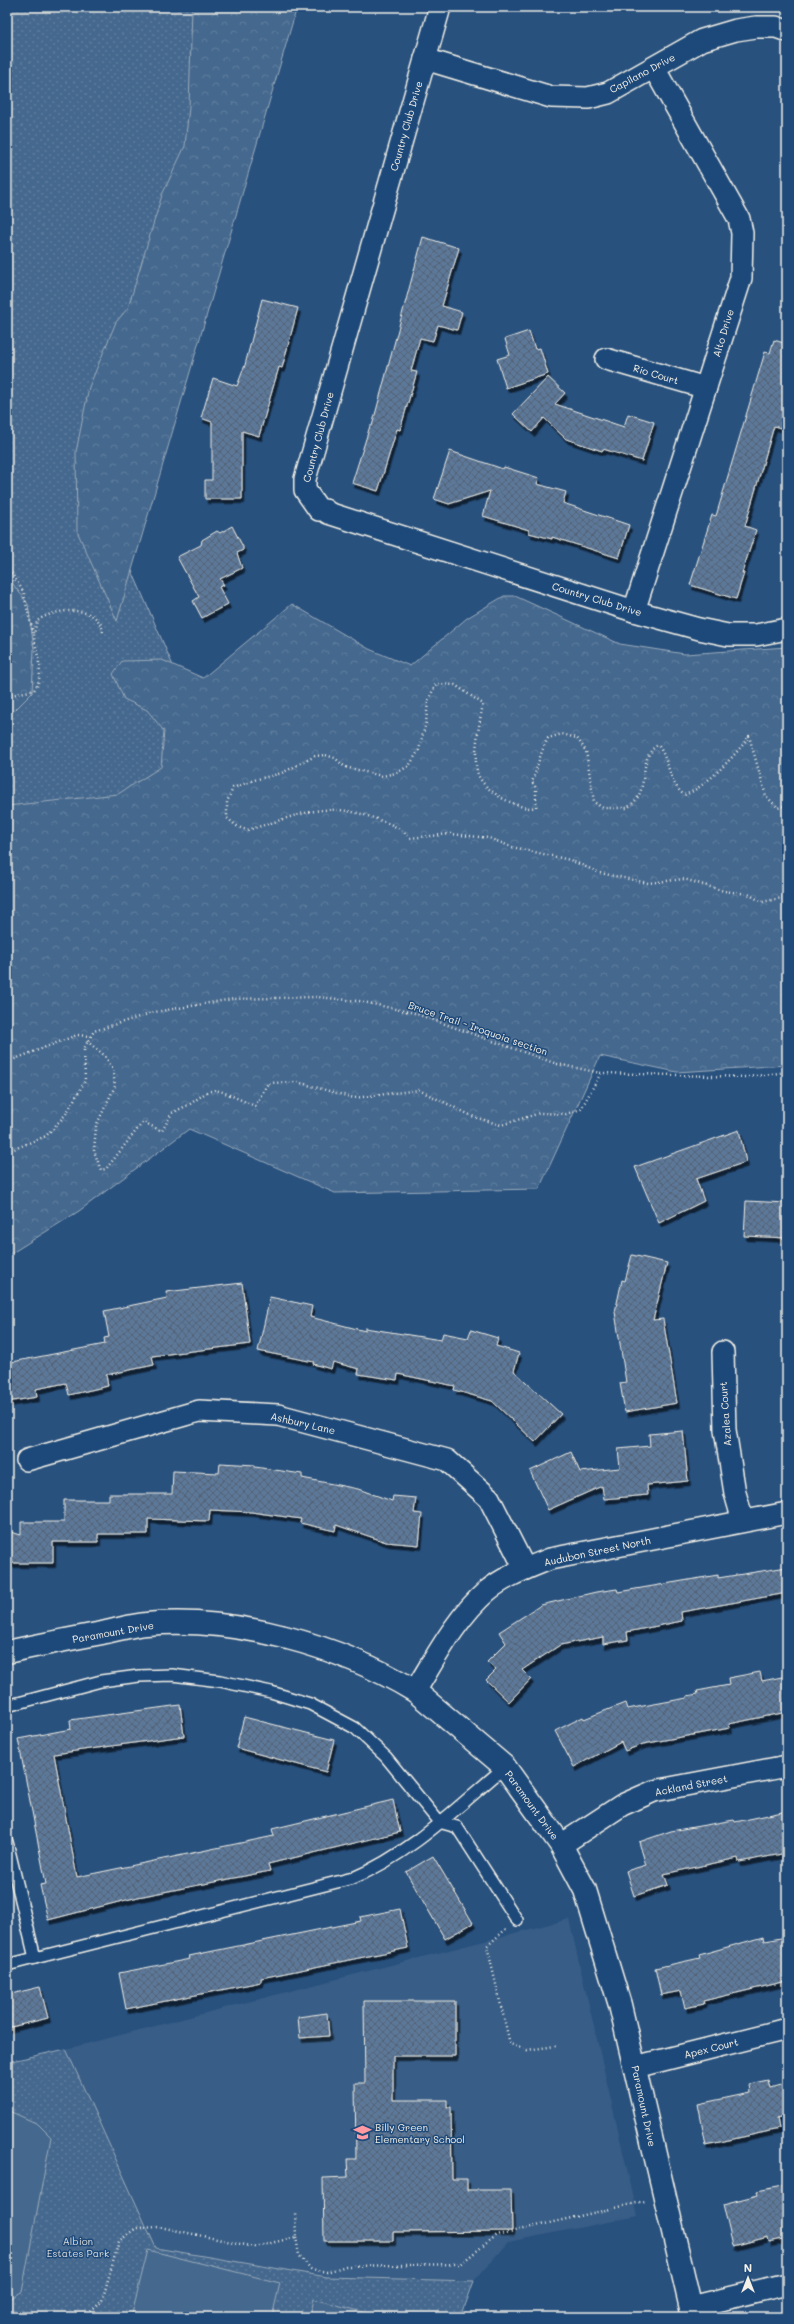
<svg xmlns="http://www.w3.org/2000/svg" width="794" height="2324" font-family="Mali,sans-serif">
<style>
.built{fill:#375d86}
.green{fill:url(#green-dots);stroke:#9cacbb}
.forest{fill:url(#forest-crowns);stroke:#9cacbb}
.pitch{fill:#45688e;stroke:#9cacbb}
.building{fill:url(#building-cross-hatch);stroke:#f4f1e8;filter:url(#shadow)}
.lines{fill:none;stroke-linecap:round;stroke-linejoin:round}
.service-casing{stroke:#f4f1e8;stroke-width:14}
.minor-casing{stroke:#f4f1e8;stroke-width:24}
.tertiary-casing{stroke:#f4f1e8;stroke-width:25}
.path{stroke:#f4f1e8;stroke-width:2.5;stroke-dasharray:1 3;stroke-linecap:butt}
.service{stroke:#1f4a7a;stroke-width:11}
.minor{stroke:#1f4a7a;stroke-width:21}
.tertiary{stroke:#1f4a7a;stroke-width:22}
.labels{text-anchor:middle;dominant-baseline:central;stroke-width:3;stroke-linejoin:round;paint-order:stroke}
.street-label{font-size:10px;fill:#f4f1e8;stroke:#1f4a7a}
.poi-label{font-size:10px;fill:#f4f1e8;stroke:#1f4a7a;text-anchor:start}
.park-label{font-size:10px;fill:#dadcda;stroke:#1f4a7a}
</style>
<defs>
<pattern id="green-dots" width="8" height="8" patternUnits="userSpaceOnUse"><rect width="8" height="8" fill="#45688e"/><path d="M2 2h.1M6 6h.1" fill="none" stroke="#607e9e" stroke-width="1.8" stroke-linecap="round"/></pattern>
<pattern id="forest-crowns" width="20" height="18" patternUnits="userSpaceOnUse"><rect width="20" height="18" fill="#45688e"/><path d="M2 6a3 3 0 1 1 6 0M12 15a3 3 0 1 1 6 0" fill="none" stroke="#607e9e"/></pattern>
<pattern id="building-cross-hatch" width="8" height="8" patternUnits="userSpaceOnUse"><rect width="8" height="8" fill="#5b7899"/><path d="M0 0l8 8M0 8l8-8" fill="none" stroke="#536274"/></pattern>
<filter id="shadow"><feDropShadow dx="2.5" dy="4.5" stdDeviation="0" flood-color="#0009"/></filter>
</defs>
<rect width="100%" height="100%" fill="#28517e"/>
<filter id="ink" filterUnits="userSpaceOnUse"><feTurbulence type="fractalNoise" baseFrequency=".025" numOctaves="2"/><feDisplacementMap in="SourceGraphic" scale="8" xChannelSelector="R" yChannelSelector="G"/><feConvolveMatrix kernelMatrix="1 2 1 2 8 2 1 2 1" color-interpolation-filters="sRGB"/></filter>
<g filter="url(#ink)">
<!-- built -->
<polygon class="built" points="569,1919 638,2216 508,2242 474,2281 327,2277 156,2248 66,2049"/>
<!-- green -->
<g class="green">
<polygon points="7,7 255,7 117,536 212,756 204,788 7,824"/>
<polygon points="66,2049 156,2248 327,2277 474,2281 461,2317 7,2317 7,2062"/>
</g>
<!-- forest -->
<g class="forest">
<polygon points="192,7 297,7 117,621 77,531 76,452 89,387 116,322 128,308 162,195 185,146 189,107"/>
<polygon points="7,576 28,604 34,649 32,693 16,709 7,716"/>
<polygon points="504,596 515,596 620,644 685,654 787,647 787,1065 677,1072 600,1056 539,1189 335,1193 189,1129 79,1211 7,1256 7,806 118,794 161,767 164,731 147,710 124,699 113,674 122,661 162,660 203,678 292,604 369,649 410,666 467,618"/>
</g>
<!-- pitch -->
<g class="pitch">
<polygon points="7,2110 38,2124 51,2137 22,2291 7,2300"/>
<polygon points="148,2250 280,2283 272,2317 131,2317"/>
<polygon points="314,2299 382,2317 310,2317"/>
</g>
<!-- building -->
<g class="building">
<polygon points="423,237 459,248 442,306 462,312 457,330 438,325 433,341 420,338 411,371 417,372 400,430 397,429 378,491 352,483 370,426 372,426"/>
<polygon points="262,299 298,308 282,368 279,367 259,436 242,431 242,499 205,499 205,480 212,480 212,422 201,418 213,378 237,386 245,365"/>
<polygon points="529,331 535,349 540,348 548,374 506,388 497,359 510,355 505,339"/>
<polygon points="774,340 787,344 787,430 774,426 745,526 756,530 742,573 744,573 736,599 690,585 712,515 716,516 765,352 770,353"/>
<polygon points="548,377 565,393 555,404 624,427 628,414 654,422 642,461 603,449 602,451 566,439 544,418 532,432 513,414"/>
<polygon points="450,451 503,469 504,467 539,478 537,484 566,492 563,503 629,525 619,558 552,537 552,539 529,533 529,530 483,516 490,491 449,504 434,499"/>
<polygon points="232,526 243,547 243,550 237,553 242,568 220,579 224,585 219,587 228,604 202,618 193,601 199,597 177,557 201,545 202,540 217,531 220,533"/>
<polygon points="739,1130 746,1162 696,1179 704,1201 659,1223 635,1167"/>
<polygon points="746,1201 787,1203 787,1238 744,1236"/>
<polygon points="632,1255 667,1263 653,1320 663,1319 677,1403 625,1412 620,1383 626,1382 615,1312 622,1280 625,1281"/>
<polygon points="242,1283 250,1344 152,1356 154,1365 106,1375 108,1386 69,1395 66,1383 36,1389 37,1397 7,1402 7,1363 105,1344 104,1338 109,1337 104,1311 167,1298 166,1292"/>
<polygon points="270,1297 312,1306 310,1317 365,1331 365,1328 441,1340 443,1333 468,1338 471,1330 498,1338 496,1346 519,1353 514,1371 561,1414 535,1442 492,1401 454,1390 455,1386 398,1374 397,1380 358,1374 359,1369 333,1362 331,1369 313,1364 314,1362 258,1351"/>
<polygon points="683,1431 688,1481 647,1485 648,1495 604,1499 602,1486 548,1510 530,1471 571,1452 580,1472 620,1468 618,1449 650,1446 649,1434"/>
<polygon points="220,1463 255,1465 255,1467 302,1474 302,1478 358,1489 392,1501 393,1496 416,1498 414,1513 422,1514 419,1545 386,1542 336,1525 335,1531 300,1523 301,1519 251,1512 210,1510 209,1521 148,1519 148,1534 98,1534 98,1542 53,1542 53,1563 7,1563 7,1531 21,1535 21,1522 64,1522 64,1500 109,1500 109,1494 172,1494 173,1471 219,1473"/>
<polygon points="787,1567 787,1593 681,1612 682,1621 627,1632 628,1640 603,1644 603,1637 560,1645 522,1670 531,1679 509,1702 486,1680 496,1670 487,1662 506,1643 499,1632 541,1605 596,1592 617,1589 618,1592 718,1575 718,1578"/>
<polygon points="760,1672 762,1681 787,1676 787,1712 729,1724 730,1728 643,1744 625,1751 621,1742 574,1767 555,1731 583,1717 584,1719 625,1703 627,1709 687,1698 687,1696 698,1694 697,1691 729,1685 728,1678"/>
<polygon points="180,1705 184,1736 54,1754 77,1877 274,1836 272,1829 393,1800 400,1832 268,1864 270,1871 138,1897 48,1920 40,1885 46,1884 18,1739 71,1729 70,1720"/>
<polygon points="244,1717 334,1740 326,1772 236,1748"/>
<polygon points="787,1811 787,1853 739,1862 738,1858 664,1874 668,1885 634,1896 626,1871 646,1865 639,1842 671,1831 734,1820 735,1822"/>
<polygon points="433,1856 473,1923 445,1939 406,1872"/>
<polygon points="400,1909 408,1948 261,1978 261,1982 126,2009 119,1973 190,1959 189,1956 361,1921 360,1917"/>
<polygon points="763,1937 764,1941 787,1937 787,1981 703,2001 704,2004 685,2008 681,1991 661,1995 655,1968 700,1958 699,1955"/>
<polygon points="40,1987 48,2018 7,2028 7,1995"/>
<polygon points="364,2001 455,2001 455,2056 393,2056 393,2100 447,2100 447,2107 451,2107 452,2179 467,2179 467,2190 511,2190 512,2231 393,2232 393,2241 324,2241 323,2178 348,2177 347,2159 356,2159 355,2083 365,2083"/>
<polygon points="327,2013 329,2036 300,2038 298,2017"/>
<polygon points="768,2080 770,2088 787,2083 787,2115 777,2118 779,2129 706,2145 698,2104 750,2093 749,2084"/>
<polygon points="787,2185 787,2238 769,2242 768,2237 733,2246 723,2204 758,2195 757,2191"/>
</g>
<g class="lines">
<defs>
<g id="service">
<polyline points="7,1706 101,1681 139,1676 172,1675 220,1681 271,1692 310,1704 355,1728 386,1757 439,1822 457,1827 517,1920"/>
<polyline points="7,1842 35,1958"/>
<path d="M7 1965 353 1878C411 1854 457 1807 505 1767"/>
</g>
<g id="minor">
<polyline points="440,7 305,479 305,490 319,510 325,510 328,513 634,611 699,629 728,635 756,635 787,629"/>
<polyline points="425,59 551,97 588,98 608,93 702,40 736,30 756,27 776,27 787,31"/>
<polyline points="606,359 706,388"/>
<polyline points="634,611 741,278 742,233 739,219 654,68"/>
<polyline points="723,1352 725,1430 735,1493 743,1521"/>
<polyline points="27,1460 199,1411 278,1415 447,1460 489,1498 525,1569"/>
<path d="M415 1691C436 1657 456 1618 487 1591 505 1576 528 1568 550 1559L787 1513"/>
<polyline points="561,1845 622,1805 654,1791 787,1766"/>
<polyline points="635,2067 787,2029"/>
<polyline points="691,2307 787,2284"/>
</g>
<path id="tertiary" d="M7 1652C39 1645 70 1639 102 1633 116 1630 132 1625 146 1624 235 1616 339 1645 415 1691L505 1767 561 1845 585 1890 620 2005 693 2317"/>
</defs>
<!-- service casing -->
<use href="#service" class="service-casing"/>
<!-- minor casing -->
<use href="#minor" class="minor-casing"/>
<!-- tertiary casing -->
<use href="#tertiary" class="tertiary-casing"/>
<!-- path -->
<g class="path">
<polyline points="7,566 23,591 33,633"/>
<path d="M7 696 34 690C46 674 36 655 34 637 34 632 36 626 37 621 55 607 103 604 103 635"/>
<path d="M787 805 778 808 766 796 749 736C738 753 704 789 684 795 668 782 670 761 658 745 640 755 647 781 638 797 636 801 631 805 627 808H603L594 802 586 751 577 738 562 734 548 738C540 752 538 767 532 782L536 788V807C527 810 518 805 510 802 498 797 482 786 478 774 472 759 480 720 483 704L455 685 436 684 428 701 426 722 419 750 409 766 396 773 382 776 345 767 335 758 325 755 315 756 282 773 254 780 233 788 227 802V818L238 827 247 830C300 816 323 798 379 820 391 824 401 828 410 838L451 834 489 838 512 847 570 860 600 873 648 883 684 879 724 891 748 894 762 902 787 897"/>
<polyline points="87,1041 105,1056 113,1069 115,1086 96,1126 94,1151 101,1170 106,1169 143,1122 162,1131 172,1113 190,1104 207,1092 215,1090 223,1092 255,1106 268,1083 297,1082 354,1098 419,1090 474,1117 501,1125 540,1113 566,1114 581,1109 601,1073"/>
<polyline points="7,1062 77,1035 90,1036"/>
<polyline points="7,1152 46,1136 66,1114 85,1081 84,1048 94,1031 155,1012 233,999 317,997 359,1001 414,1013 557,1064 601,1073 748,1077 787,1072"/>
<polyline points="506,1929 487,1946 510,2044 527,2050 556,2046"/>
<polyline points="296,2237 299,2255 311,2269 327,2272 346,2266 460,2264 497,2235 645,2201"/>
<polyline points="85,2317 102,2301 119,2241 136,2228 160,2227 255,2247 296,2237 295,2212"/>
</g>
<!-- service -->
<use href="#service" class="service"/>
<!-- minor -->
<use href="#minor" class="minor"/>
<!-- tertiary -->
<use href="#tertiary" class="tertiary"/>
</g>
</g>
<!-- icons -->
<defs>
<symbol id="school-bare" viewBox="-9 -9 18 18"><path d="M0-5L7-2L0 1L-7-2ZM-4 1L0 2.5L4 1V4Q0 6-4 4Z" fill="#ff9aa2" stroke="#1f4a7a" stroke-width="2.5" paint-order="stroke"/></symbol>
</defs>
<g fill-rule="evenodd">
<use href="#school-bare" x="350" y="2120" width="25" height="25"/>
</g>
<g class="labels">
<!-- street labels -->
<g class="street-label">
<text transform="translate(642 73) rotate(-28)">Capilano Drive</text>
<text transform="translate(406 126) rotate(-74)">Country Club Drive</text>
<text transform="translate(723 333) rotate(-73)">Alto Drive</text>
<text transform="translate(656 374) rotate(17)">Rio Court</text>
<text transform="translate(318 437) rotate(-75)">Country Club Drive</text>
<text transform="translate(597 599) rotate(17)">Country Club Drive</text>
<text transform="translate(478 1028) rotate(19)">Bruce Trail - Iroquoia section</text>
<text transform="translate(725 1414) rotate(-94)">Azalea Court</text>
<text transform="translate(303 1423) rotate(13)">Ashbury Lane</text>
<text transform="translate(597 1551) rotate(-12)">Audubon Street North</text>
<text transform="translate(113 1632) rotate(-10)">Paramount Drive</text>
<text transform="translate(691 1785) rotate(-11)">Ackland Street</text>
<text transform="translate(532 1805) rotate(54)">Paramount Drive</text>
<text transform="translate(711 2048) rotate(-14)">Apex Court</text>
<text transform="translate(644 2106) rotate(78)">Paramount Drive</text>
</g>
<!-- poi labels -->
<g class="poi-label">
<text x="375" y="2127">Billy Green<tspan x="375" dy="12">Elementary School</tspan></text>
</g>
<!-- park labels -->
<g class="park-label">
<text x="78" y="2241">Albion<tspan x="78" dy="12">Estates Park</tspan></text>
</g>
</g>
<!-- margin -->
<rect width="794" height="2324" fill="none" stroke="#1f4a7a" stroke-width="24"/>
<rect x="12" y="12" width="770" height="2300" fill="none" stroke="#f4f1e8" stroke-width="1.5" filter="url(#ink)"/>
<!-- north arrow -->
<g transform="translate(748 2278)" stroke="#1f4a7a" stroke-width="3" paint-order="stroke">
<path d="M0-3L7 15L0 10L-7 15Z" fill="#f4f1e8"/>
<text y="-6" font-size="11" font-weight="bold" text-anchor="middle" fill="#f4f1e8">N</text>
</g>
</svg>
